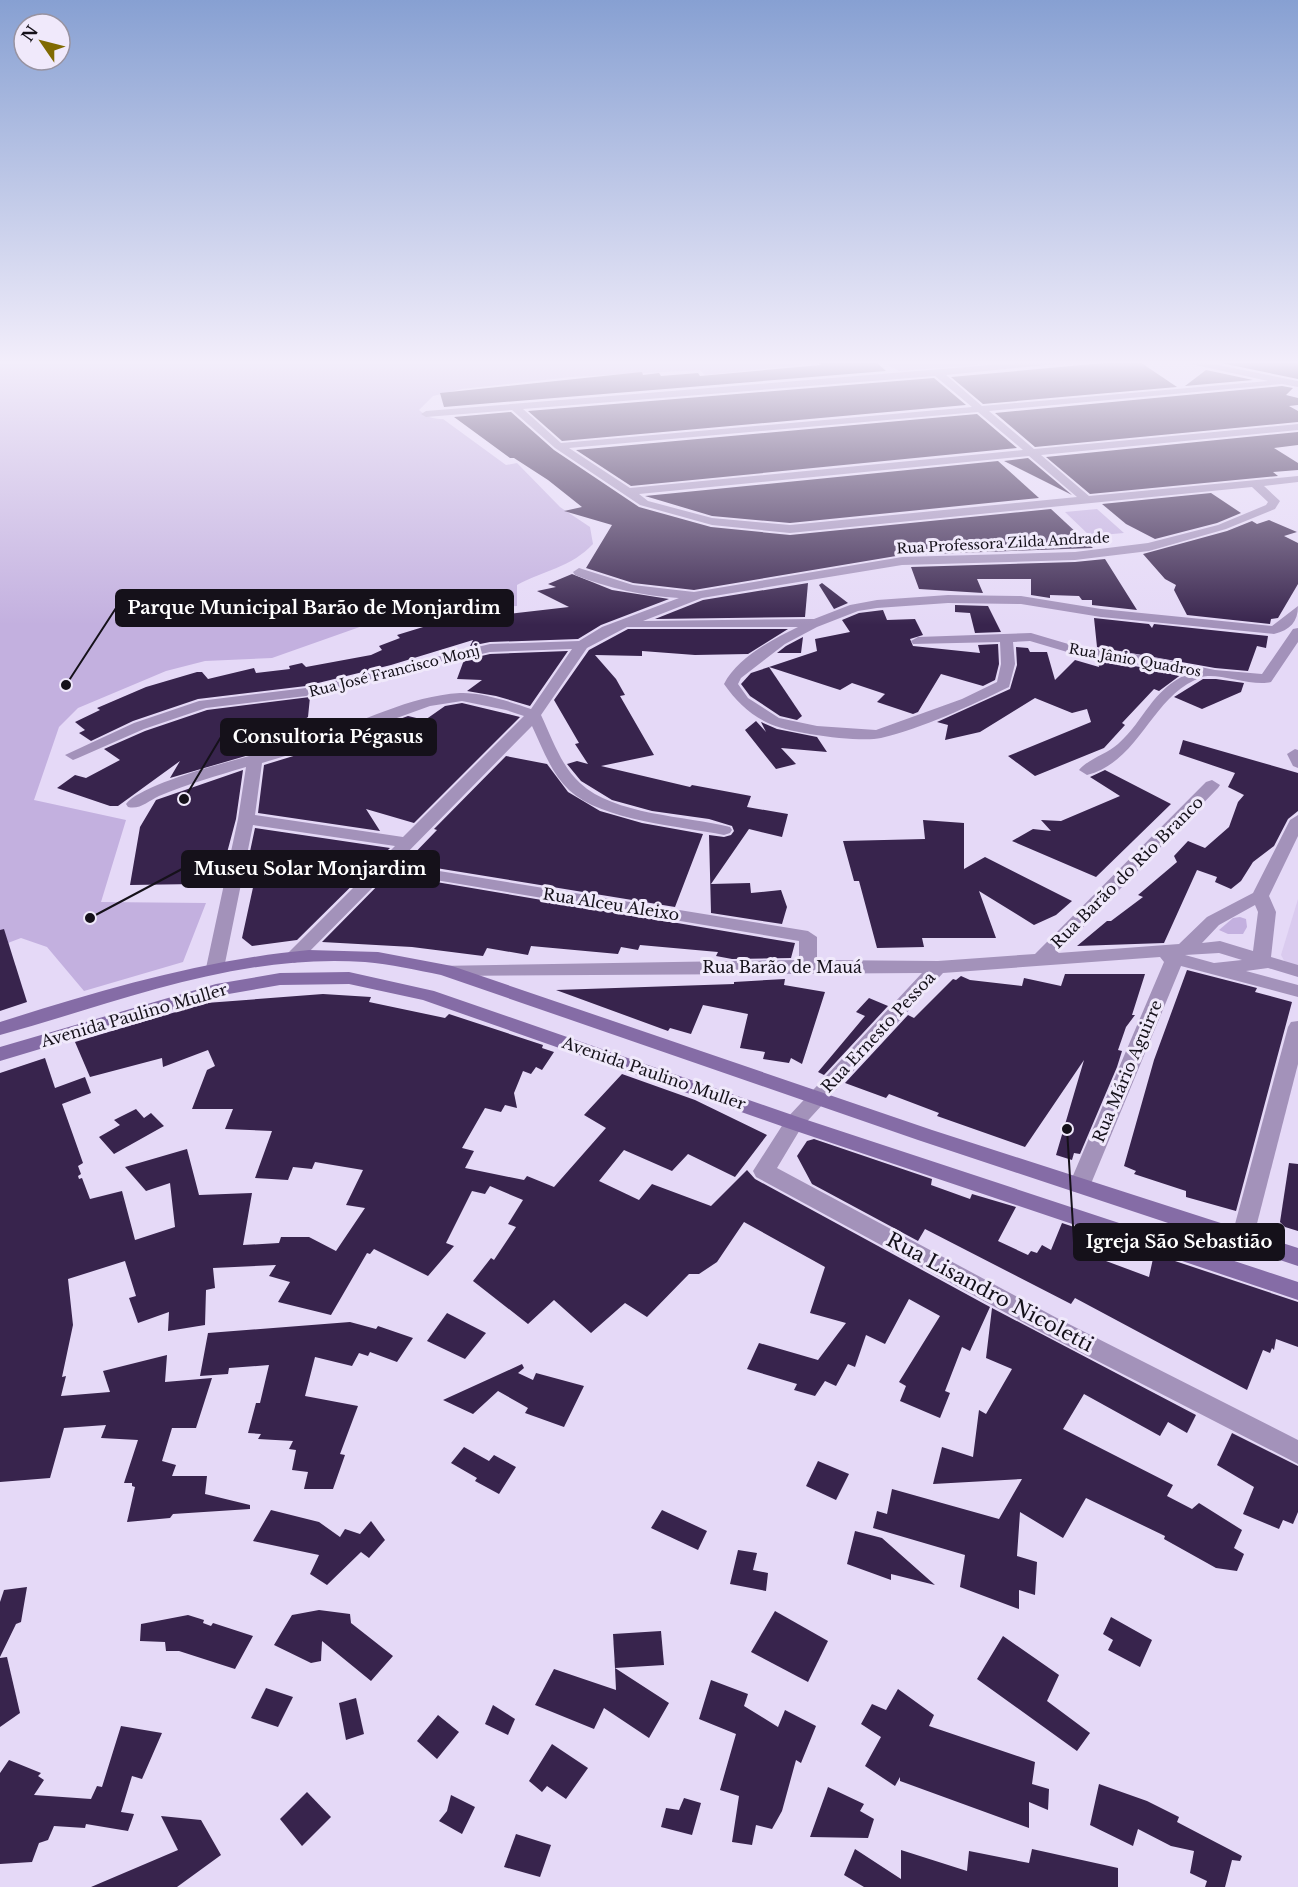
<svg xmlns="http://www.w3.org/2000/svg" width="1298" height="1887" font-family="'Libre Baskerville',serif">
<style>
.built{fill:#dacbef}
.green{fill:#c3b0df}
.building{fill:#38244d}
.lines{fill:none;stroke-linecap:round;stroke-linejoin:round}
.street{fill:#a392ba;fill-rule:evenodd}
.secondary{fill:#856ca6;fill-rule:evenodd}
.labels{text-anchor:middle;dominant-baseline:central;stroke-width:6;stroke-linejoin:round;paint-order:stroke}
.far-street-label{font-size:14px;fill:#15111a;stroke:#f0e9fb}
.street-label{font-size:16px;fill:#15111a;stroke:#f0e9fb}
.near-street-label{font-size:20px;fill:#15111a;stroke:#f0e9fb}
.leader{fill:none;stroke:#15111a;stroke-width:2}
.callout-dot{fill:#15111a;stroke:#f0e9fb;stroke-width:2}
.callout{fill:#15111a;stroke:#15111a;stroke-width:2}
.callout-label{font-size:18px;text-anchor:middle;font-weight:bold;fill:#fff}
</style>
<rect width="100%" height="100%" fill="#e5d9f7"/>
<!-- built -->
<polygon class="built" points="1298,899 1298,967 1286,964 1281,955"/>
<!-- green -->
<g class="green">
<path d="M0 360H798L802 365 705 375 700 370 571 377 462 389 433 396 419 410C428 417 432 419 443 419L506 465 517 463 560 507 590 527 593 544C572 567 542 571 517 585V606L486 608 483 606 448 602 433 606 405 625 371 623 272 658 205 661 166 671 78 708 59 727 34 800 126 820 101 902 206 903 183 962 84 991 47 947 21 938 0 946Z"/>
<polygon points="878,360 971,360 977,365 899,371"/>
<polygon points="1097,509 1124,533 1090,536 1065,512"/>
<polygon points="1240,917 1246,919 1247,927 1243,934 1228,934 1219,930 1233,918"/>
</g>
<!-- building -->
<g class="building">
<polygon points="815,360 874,360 886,371 444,407 440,393 642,372 643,375 659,373 661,376 698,373 700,376 821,365"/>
<polygon points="1137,360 1177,387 983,404 951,377"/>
<polygon points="1218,360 1298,360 1298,379 1216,362"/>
<polygon points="1206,370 1253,380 1185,386"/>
<polygon points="934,378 966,405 562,441 528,411"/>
<polygon points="1282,386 1293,388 1286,395 1298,398 1298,405 1289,406 1298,411 1298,422 1035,447 995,413"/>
<polygon points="511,412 554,450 639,507 711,527 790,535 1051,509 1093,548 902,555 694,590 633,583 586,568 612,525 564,511 582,507 548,480 514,458 510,458 454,417"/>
<polygon points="977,414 1017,448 631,486 576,450"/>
<polygon points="1298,432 1298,445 1274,448 1298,463 1298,470 1273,472 1278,476 1090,494 1046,457"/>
<polygon points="1028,458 1072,495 1004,461"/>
<polygon points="998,461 1039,498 790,523 712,516 645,496"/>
<polygon points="1211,493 1241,513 1217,523 1155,539 1126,524 1102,504"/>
<polygon points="1269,520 1297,532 1284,536 1298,543 1298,584 1278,618 1271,619 1270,624 1187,615 1174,590 1176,585 1165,579 1143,554 1227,531 1252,521 1257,524"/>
<polygon points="1105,559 1137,610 1092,605 1092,600 1082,600 1079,596 1050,595 1050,598 1031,595 1031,579 977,579 983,593 919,589 911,567 1075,562"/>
<polygon points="572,574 612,590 669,599 601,625 578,639 490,642 470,646 473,640 391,665 306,686 198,699 133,721 91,741 79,733 85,730 75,722 100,710 97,708 146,687 197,672 202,672 208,679 254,668 256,673 290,669 289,666 302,663 306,667 371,655 382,650 379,646 400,638 397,635 446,620 431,607 461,598 483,617 569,607 537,591 556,587 548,584"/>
<polygon points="808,583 805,617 655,619 703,600"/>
<polygon points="822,583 848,603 834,609 819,585"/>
<polygon points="955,605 988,606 1001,632 975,633 970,613 955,612"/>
<polygon points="883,610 887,620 915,619 923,635 910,639 913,646 980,653 978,645 998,644 999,664 995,680 983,686 941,674 918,712 913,714 877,702 885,694 852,683 840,690 769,667 817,651 815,639 850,632 842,620 859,613"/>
<polygon points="1094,618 1149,624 1152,628 1154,624 1268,636 1266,648 1257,646 1248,671 1215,668 1097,647"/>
<polygon points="628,629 788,629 748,654 695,655 642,651 642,656 595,655 616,679 625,695 620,696 654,755 601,766 690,787 692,785 751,796 747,807 788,814 782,837 749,829 711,884 750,883 751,893 781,890 787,907 782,924 711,913 709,835 724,837 731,835 734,831 732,826 709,819 652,811 612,800 581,781 567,764 577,761 588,764 575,744 579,743 554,700 589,650"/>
<polygon points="803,637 801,653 777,653 786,646"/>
<polygon points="1016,647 1028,648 1030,652 1047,652 1055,680 1075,660 1099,667 1098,660 1182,674 1159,691 1154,689 1122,723 1125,725 1104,748 1035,776 1008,756 1091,722 1087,709 1072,713 1035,698 980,732 945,740 948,725 937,722 1010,689 1017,665"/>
<polygon points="568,651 530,706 496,696 467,691 482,680 457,679 464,660 490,654"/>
<polygon points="769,667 802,716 797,720 780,716 750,696 741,684 751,673"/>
<polygon points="1203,679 1216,679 1244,683 1241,692 1202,709 1174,697"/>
<polygon points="310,697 308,717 276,738 290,743 170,778 180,761 118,806 110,806 57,788 75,775 86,778 120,760 104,749 145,731 207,710"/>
<polygon points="462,703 520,717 414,823 366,809 380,831 258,813 264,765 313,750 322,753 332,746 342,750 372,729 408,716 425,720 445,706"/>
<polygon points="756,721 766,732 761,722 777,729 817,737 827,752 781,748 796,764 776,769 745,730"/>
<polygon points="1183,740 1298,773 1298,811 1288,819 1274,846 1253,862 1241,881 1231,889 1215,882 1217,877 1197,870 1164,943 1077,946 1107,921 1111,921 1143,897 1138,895 1177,862 1174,856 1188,841 1205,848 1229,827 1238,802 1244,795 1228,787 1235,773 1179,754"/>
<polygon points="506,756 547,764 568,792 600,811 642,823 703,834 675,907 405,863 437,830 434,829"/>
<polygon points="243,770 236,819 220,879 197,880 196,884 130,885 140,827 156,800"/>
<polygon points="1105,770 1171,804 1096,877 1012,841 1033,829 1051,831 1041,820 1061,821 1120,796 1090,777"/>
<polygon points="923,820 964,823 964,869 985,857 1072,901 1056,915 1034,925 979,891 996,938 922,938 924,947 877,948 859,881 854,881 843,841 925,839"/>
<polygon points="255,828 390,848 297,940 252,946 242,938 259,860 248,861"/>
<polygon points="389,874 795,943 791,958 732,959 716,956 718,952 640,945 638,950 621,947 618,954 531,946 528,955 487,948 483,956 412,947 322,942"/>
<polygon points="4,929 27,1002 0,1011 0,930"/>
<polygon points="1187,970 1257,988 1255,992 1292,1002 1236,1211 1186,1197 1186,1191 1134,1174 1136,1171 1124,1166 1154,1060"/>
<polygon points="1065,974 1145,974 1132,1015 1135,1015 1126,1027 1118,1050 1122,1051 1117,1067 1080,1154 1074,1153 1072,1160 1056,1155 1084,1060 1025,1147 937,1116 939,1113 889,1094 886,1098 845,1083 908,1015 914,1018 953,979 956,980 961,976 970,980 1022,986 1024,978 1061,986"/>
<polygon points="785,979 784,985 825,992 802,1064 791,1058 789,1063 763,1059 765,1052 740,1048 748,1014 703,1005 691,1034 670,1028 668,1031 556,990 734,984 734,982"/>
<polygon points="323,994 371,997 369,1002 445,1018 449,1014 543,1045 542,1048 554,1052 542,1070 536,1067 531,1074 523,1071 514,1093 517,1108 505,1105 501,1112 485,1108 462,1148 474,1151 465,1168 524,1180 527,1176 554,1187 606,1128 584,1115 622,1074 695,1100 767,1135 735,1177 688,1154 672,1171 624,1150 599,1181 639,1200 652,1184 711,1206 747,1170 755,1179 990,1307 970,1351 962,1347 945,1391 950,1393 940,1418 900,1401 906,1386 899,1382 940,1316 909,1299 885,1344 866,1335 855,1367 848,1364 836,1386 825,1381 815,1396 794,1390 797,1384 747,1369 759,1343 818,1360 846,1323 810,1313 825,1267 744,1222 717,1262 699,1274 689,1274 647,1317 625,1303 591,1333 554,1300 528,1324 473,1281 491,1258 494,1260 516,1227 508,1224 523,1200 490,1186 485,1194 472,1191 446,1243 454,1246 428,1276 374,1249 370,1254 367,1253 331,1315 278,1302 290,1282 269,1276 276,1265 213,1268 215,1288 206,1290 205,1325 168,1331 169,1312 138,1323 129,1298 136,1296 125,1261 68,1279 73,1325 62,1377 66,1376 61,1396 110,1392 103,1371 167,1355 165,1382 212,1378 196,1428 172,1428 162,1461 176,1465 172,1476 207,1476 205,1494 250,1505 250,1509 173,1514 170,1518 127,1522 135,1487 132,1486 132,1483 124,1483 138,1440 101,1438 106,1425 64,1428 50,1478 0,1482 0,1073 45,1058 55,1088 85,1077 91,1093 62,1104 83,1163 78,1166 81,1174 78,1176 79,1179 82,1178 90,1199 122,1191 135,1240 175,1227 170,1183 146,1191 125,1167 187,1149 199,1195 252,1193 243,1245 279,1243 281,1237 309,1237 336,1251 365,1208 346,1205 363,1170 315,1162 312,1169 293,1167 288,1180 255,1178 272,1131 225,1129 233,1109 192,1109 207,1070 215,1066 208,1050 163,1067 162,1058 90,1077 75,1042 206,1003"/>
<polygon points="869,998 888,1006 824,1075 818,1072 865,1016 856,1012"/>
<polygon points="136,1109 144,1118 151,1113 164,1126 114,1154 99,1137 120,1125 114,1120"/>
<polygon points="814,1139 932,1179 931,1185 970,1199 972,1194 1016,1207 998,1241 1028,1255 1031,1251 1037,1253 1042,1245 1051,1250 1062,1223 1113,1240 1106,1261 1149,1277 1154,1254 1298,1302 1298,1347 1276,1339 1274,1350 1272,1348 1270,1353 1263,1350 1247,1390 1075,1298 1071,1304 925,1229 918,1241 812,1184 797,1156 807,1141"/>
<polygon points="1289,1163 1298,1164 1298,1231 1285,1227 1280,1222"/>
<polygon points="992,1308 1196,1415 1187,1433 1168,1422 1160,1436 1084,1394 1063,1429 1173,1485 1167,1496 1192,1509 1199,1503 1242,1530 1234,1548 1244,1554 1237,1571 1216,1568 1164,1539 1165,1536 1086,1498 1063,1538 1020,1512 1017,1556 1037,1562 1035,1595 1019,1590 1019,1609 960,1587 965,1555 873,1528 877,1511 887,1514 892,1489 999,1519 1022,1479 933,1484 942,1447 973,1457 979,1410 986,1414 1012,1369 986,1358"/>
<polygon points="447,1313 486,1333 465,1359 427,1341"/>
<polygon points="350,1322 376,1329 378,1326 413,1338 397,1362 370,1352 368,1356 359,1353 352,1366 315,1357 305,1396 358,1406 340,1454 345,1455 333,1489 304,1489 308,1472 292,1470 296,1450 289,1449 293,1441 258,1439 261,1434 248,1433 256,1403 260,1403 269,1365 229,1368 228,1374 200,1376 208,1333"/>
<polygon points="522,1364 524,1368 518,1373 533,1380 536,1373 584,1386 564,1427 525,1413 528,1408 498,1391 473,1414 443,1400"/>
<polygon points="1232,1433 1298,1466 1298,1512 1293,1524 1283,1520 1279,1529 1243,1514 1254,1487 1217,1465"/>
<polygon points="464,1447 489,1461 494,1455 516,1467 499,1494 475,1481 477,1478 451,1463"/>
<polygon points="818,1461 849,1474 836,1500 806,1486"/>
<polygon points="271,1510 319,1522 340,1537 345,1529 360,1534 371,1521 385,1540 369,1558 361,1552 327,1585 310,1574 319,1555 253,1541"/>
<polygon points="662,1510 707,1531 698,1550 651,1528"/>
<polygon points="855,1531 882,1538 935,1585 891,1574 891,1580 847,1564"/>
<polygon points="738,1550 757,1553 753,1570 768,1573 766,1591 730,1584"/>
<polygon points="27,1587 21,1622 16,1624 0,1657 0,1602 4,1590"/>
<polygon points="319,1610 350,1614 351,1623 393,1656 371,1681 322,1641 321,1661 311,1663 274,1645 292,1615"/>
<polygon points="775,1611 828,1641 808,1682 751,1652"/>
<polygon points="188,1615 204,1620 203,1623 211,1626 213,1623 253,1636 235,1669 179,1651 166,1651 165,1642 140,1641 141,1624"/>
<polygon points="1111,1617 1152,1640 1140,1667 1108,1650 1113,1640 1103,1634"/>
<polygon points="661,1631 664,1665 615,1668 613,1634"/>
<polygon points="1003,1636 1059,1675 1047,1701 1090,1733 1077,1751 977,1679"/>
<polygon points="7,1657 20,1713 0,1727 0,1658"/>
<polygon points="615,1668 669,1703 649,1738 604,1708 594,1729 535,1705 554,1669 616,1690"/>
<polygon points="711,1680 748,1694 744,1706 778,1727 785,1710 816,1726 801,1763 796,1760 782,1811 772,1829 756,1825 752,1845 732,1842 739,1796 720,1790 736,1734 699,1719"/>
<polygon points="266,1688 293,1697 278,1727 251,1718"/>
<polygon points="898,1689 934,1715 929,1726 1035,1762 1032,1784 1049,1789 1048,1810 1029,1802 1029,1828 900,1781 900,1777 895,1786 865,1766 881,1737 861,1724 872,1704 886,1710"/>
<polygon points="356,1698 364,1734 346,1740 339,1703"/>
<polygon points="493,1705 515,1719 508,1735 485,1724"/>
<polygon points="438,1715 459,1732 437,1759 417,1741"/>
<polygon points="121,1726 162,1733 142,1779 132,1776 121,1812 134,1814 128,1831 86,1824 85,1828 54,1826 48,1840 39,1843 32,1862 0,1864 0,1773 9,1760 41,1773 38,1776 44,1780 34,1795 91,1799 97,1786 102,1787"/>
<polygon points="552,1744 588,1768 566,1799 547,1786 542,1792 529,1781"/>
<polygon points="1099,1784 1147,1801 1179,1817 1177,1822 1242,1856 1240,1861 1232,1860 1225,1887 1205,1887 1207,1881 1190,1873 1194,1851 1171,1846 1138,1829 1133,1846 1090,1825"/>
<polygon points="828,1787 864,1804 860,1811 874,1819 868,1838 810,1837"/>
<polygon points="307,1792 331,1817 302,1846 280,1819"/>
<polygon points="451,1795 475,1807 462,1834 439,1821 447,1811"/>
<polygon points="684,1798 701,1803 692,1835 661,1827 666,1808 679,1810"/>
<polygon points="161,1816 201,1820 221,1855 177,1887 91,1887 178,1850"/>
<polygon points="516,1834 551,1845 540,1877 504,1867"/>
<polygon points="855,1849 901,1879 901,1850 967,1871 969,1851 1029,1863 1032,1849 1118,1868 1118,1887 864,1887 844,1875"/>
</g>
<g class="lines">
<!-- street -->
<g class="street">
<path d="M1053 360H1097L946 375 982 406 1268 381 1173 360H1193L1298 381V387L1282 384 989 411 1034 449 1298 424V430L1041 455 1089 496 1298 476V482L1264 486 1280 501 1275 509 1226 529 1149 551 1075 560 902 565 702 598 643 621 814 619 850 605 877 600 948 595 1021 596 1101 609 1272 626 1298 606C1298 622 1290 630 1274 634L1101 617 1021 604 948 603 877 608 858 611 817 627 785 644 741 678 738 684 748 698 779 718 817 726 876 730 962 699 997 682 1001 664 1000 642 913 644 911 641 918 637 1031 633 1075 646 1142 655 1215 670 1262 674 1293 629 1298 628V642L1271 682C1252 687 1217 672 1202 677 1151 695 1141 761 1087 775L1079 770C1088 759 1107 754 1118 744 1146 719 1150 691 1189 673L1074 654 1030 641 1013 642 1015 664 1009 687C970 706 923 728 881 738 860 743 787 733 768 723 749 714 736 701 724 684 737 658 773 639 798 627H627L587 648 541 715C552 738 561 766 580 783 614 815 686 816 730 827L732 830 730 833 724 835C680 826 602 821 569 790 551 773 542 747 532 726L396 864 808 931 817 937V960L938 961 1035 954 1206 782 1212 780 1220 785 1218 788 1058 953 1179 944 1207 917 1253 893 1290 820 1298 815V836L1269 896 1276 912 1271 957 1298 965V977L1268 968 1246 971 1298 985V997L1181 966 1088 1191 1080 1193 1072 1191 1069 1185 1164 962 1160 957 943 973 801 1128 777 1168 1055 1317 1298 1440V1464L1039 1331 756 1177 753 1171 787 1118 922 973 445 976 436 970 438 966 799 960V941L388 872 300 961 294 963 285 957 288 953 395 846 253 825 224 968 221 972H209L206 968 238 819 246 767C216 776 187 784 159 796 148 801 140 810 128 807L126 804C146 778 278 750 315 738 362 722 409 696 460 693 482 692 510 702 531 709L572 649 490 652 306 696 206 708 144 729 78 758 73 760 65 755 134 723 199 701 306 688 490 644 579 641 602 627 679 598C643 596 608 588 575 575L573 572 579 568 633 585 694 592 902 557 1075 552 1148 543 1218 525 1266 505 1268 502 1252 487 790 533 712 525 640 505 555 448 512 410 426 417 421 414 426 411ZM935 376 972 407 561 443 523 409ZM978 412 1023 450 630 488 569 448ZM1029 456 1077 497 790 525 712 518 648 501 639 494ZM462 701 506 710 524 716 403 837 255 815 262 763 325 744 430 706ZM1255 905 1258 912 1253 951 1220 941 1202 943 1219 925ZM1219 953 1242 960 1214 963 1185 955Z"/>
<polygon points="1295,749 1298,750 1298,768 1293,766 1287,754"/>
<polygon points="1298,1021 1298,1064 1253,1239 1250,1245 1242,1248 1234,1245 1231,1239 1288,1027 1291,1022"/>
</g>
<!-- secondary -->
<g class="secondary">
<path d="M309 950 378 952 452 966 932 1130 1298 1248V1266L918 1140 441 975C416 970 391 964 365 962 238 953 120 1002 0 1035V1022C102 990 202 960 309 950Z"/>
<polygon points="349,972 434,991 801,1118 1298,1282 1298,1300 787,1128 423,1000 349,984 280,985 217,996 0,1061 0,1047 216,984 280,973"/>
</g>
</g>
<!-- sky -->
<linearGradient id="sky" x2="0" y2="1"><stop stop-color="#87a0d2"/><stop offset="0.58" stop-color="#f3eefb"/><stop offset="1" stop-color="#f3eefb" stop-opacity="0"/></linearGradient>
<rect width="1298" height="625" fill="url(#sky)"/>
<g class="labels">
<!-- far-street labels -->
<g class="far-street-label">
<text transform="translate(1003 543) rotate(-3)">Rua Professora Zilda Andrade</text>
<text transform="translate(1135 660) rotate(10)">Rua Jânio Quadros</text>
<text transform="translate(394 671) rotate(-14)">Rua José Francisco Monj</text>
</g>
<!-- street labels -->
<g class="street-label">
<text transform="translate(1127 872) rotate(-45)">Rua Barão do Rio Branco</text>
<text transform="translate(611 904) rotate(9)">Rua Alceu Aleixo</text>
<text x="782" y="967">Rua Barão de Mauá</text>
<text transform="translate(134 1015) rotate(-16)">Avenida Paulino Muller</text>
<text transform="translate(878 1032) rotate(-47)">Rua Ernesto Pessoa</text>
<text transform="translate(1127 1071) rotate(-67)">Rua Mário Aguirre</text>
<text transform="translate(654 1073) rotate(19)">Avenida Paulino Muller</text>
</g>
<!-- near-street labels -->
<g class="near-street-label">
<text transform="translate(990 1292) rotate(28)">Rua Lisandro Nicoletti</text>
</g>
</g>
<!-- callouts -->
<path class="leader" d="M66 685L116 608M184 799L221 737M90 918L182 869M1067 1129L1074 1242"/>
<g class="callout-dot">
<circle cx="66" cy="685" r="6"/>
<circle cx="184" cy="799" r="6"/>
<circle cx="90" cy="918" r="6"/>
<circle cx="1067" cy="1129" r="6"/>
</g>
<g class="callout">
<rect x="116" y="590" width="397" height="36" rx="6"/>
<rect x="221" y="719" width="215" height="36" rx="6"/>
<rect x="182" y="851" width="257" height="36" rx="6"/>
<rect x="1074" y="1224" width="210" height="36" rx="6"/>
</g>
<g class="callout-label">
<text x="314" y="614">Parque Municipal Barão de Monjardim</text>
<text x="328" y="743">Consultoria Pégasus</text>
<text x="310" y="875">Museu Solar Monjardim</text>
<text x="1179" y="1248">Igreja São Sebastião</text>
</g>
<!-- north arrow -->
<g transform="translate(42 42) rotate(305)"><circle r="28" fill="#f0e9fb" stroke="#9893a1" stroke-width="1.5"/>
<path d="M0-4.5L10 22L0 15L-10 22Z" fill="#806a02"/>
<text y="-9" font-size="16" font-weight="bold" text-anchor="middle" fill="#15111a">N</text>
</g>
</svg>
